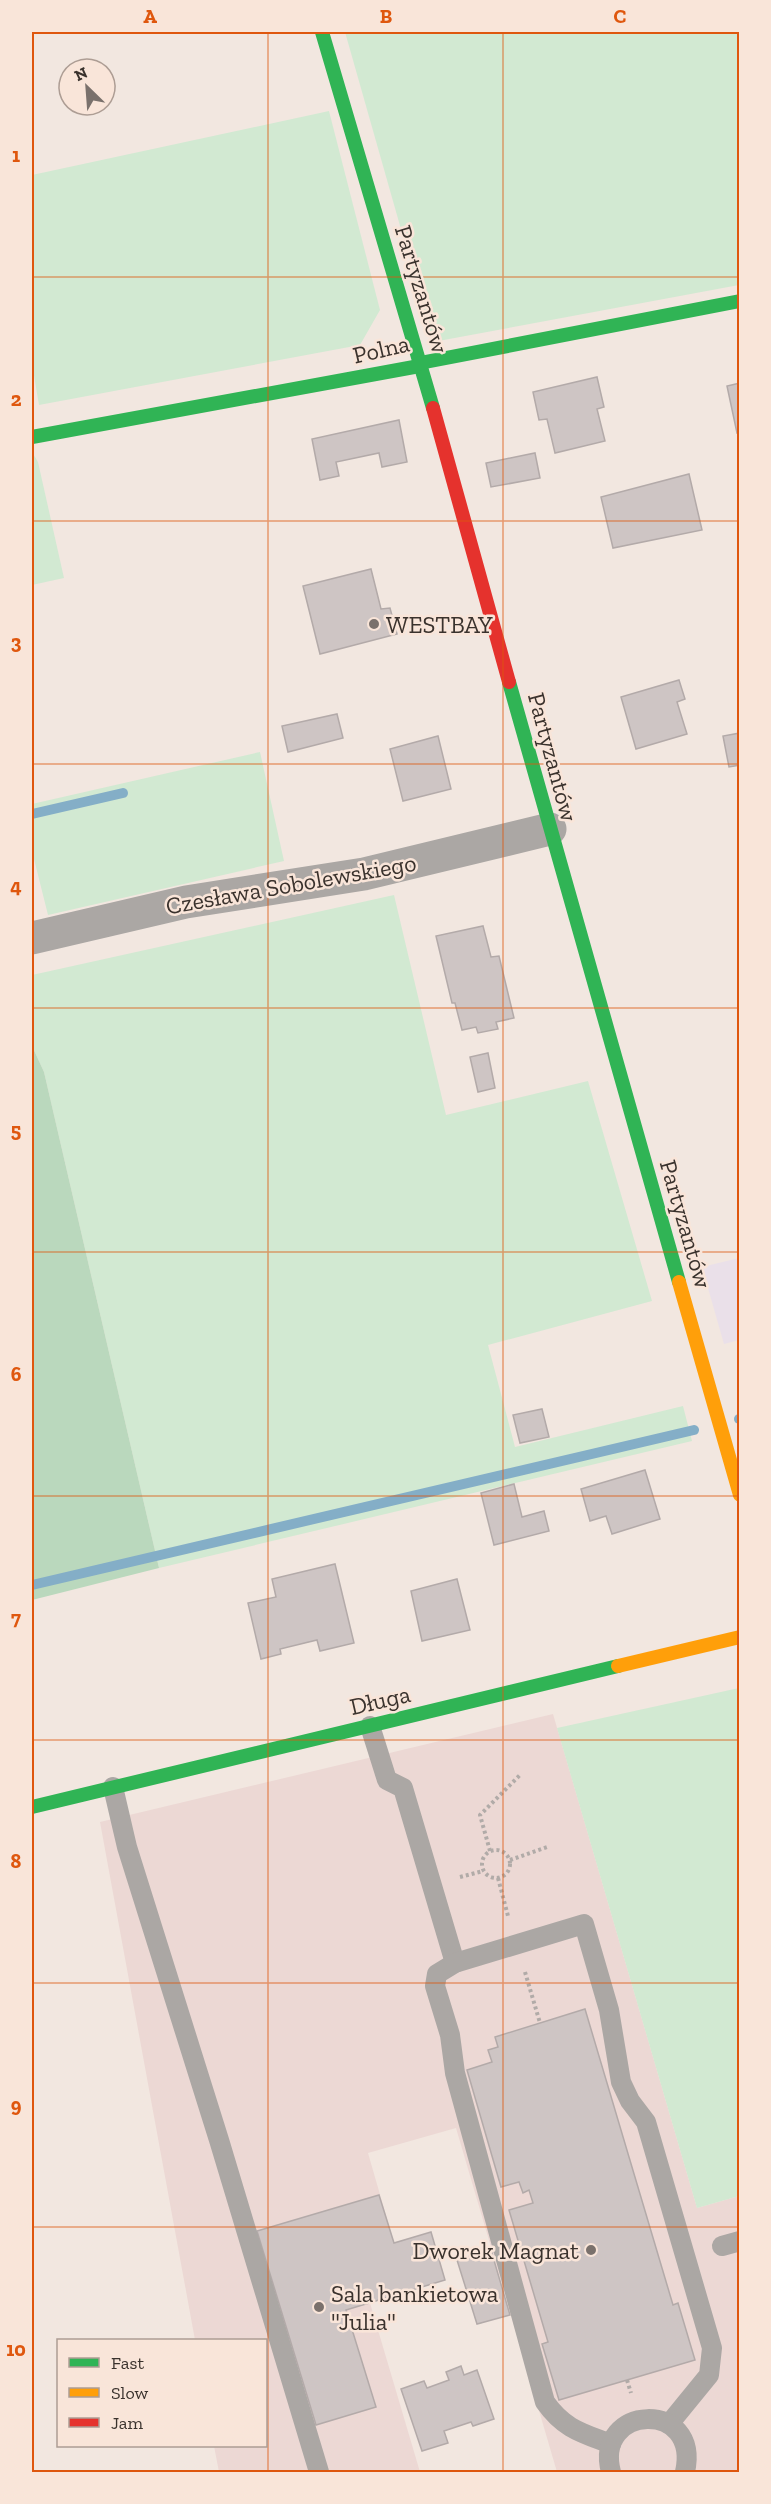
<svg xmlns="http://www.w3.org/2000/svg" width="771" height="2504" font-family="'Zilla Slab',serif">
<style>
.commercial{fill:#ecd8d4}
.industrial{fill:#eae0e9}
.green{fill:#d2e9d2}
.forest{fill:#bad8bd}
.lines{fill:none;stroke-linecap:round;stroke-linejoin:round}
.stream{stroke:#84aec7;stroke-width:10}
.building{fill:#cec5c4;stroke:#b3aaa9;stroke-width:1.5}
.path{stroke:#b1aba8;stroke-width:4;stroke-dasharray:3 3;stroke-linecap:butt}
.lane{stroke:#aba7a4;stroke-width:20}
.street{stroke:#aba7a4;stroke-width:33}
.fast{stroke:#30b455;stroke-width:14}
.slow{stroke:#ff9f0a;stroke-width:14}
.jam{stroke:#e5322d;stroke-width:14}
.grid{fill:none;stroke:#df570e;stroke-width:1.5;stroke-opacity:0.55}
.poi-dot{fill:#7a716c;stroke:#f9e5d9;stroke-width:2}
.labels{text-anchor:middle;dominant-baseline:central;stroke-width:5;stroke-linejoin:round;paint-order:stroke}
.street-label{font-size:24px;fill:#3a322d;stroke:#f9e5d9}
.poi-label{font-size:24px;fill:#3a322d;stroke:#f9e5d9;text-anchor:start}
.neatline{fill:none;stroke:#df570e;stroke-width:2}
.grid-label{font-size:20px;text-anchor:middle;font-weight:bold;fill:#df570e}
</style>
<rect width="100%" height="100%" fill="#f2e7e0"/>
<!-- commercial -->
<polygon class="commercial" points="553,1714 697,2208 739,2196 739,2472 557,2472 456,2128 368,2153 394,2243 431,2232 445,2280 370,2303 420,2472 219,2472 214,2446 266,2446 266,2340 195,2340 100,1822"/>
<!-- industrial -->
<polygon class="industrial" points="739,1258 739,1340 724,1344 702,1267"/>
<!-- green -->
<g class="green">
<polygon points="345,32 739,32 739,285 433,342"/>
<polygon points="329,111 380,310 360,345 39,405 32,364 32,175"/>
<polygon points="32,452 38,462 64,578 32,585"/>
<polygon points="260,752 284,861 48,915 32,851 32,804"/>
<polygon points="394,895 446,1115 588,1081 652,1301 488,1345 515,1447 683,1406 692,1441 159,1568 44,1072 32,1046 32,975"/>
<polygon points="739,1688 739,2196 697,2208 557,1728"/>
</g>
<!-- forest -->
<polygon class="forest" points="32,1046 44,1072 159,1568 32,1600"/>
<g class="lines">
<!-- stream -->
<g class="stream">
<polyline points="32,814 123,793"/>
<polyline points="739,1419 740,1419"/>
<polyline points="32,1585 694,1430"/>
</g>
</g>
<!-- building -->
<g class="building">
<polygon points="597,377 604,407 597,409 605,441 555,453 547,419 539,420 533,392"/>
<polygon points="740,383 740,432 737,433 727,386"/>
<polygon points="399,420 407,462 382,467 379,453 336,462 339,476 320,480 312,439"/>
<polygon points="535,453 540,478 491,487 486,463"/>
<polygon points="689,474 702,530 613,548 601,497"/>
<polygon points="371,569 381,609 390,608 397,634 320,654 303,586"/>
<polygon points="679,680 685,699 677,702 687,734 636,749 621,697"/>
<polygon points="337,714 343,738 288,752 282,726"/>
<polygon points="740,733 740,765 729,767 723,736"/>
<polygon points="438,736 451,789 403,801 390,749"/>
<polygon points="483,926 491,957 499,956 514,1018 496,1022 498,1029 478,1033 476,1027 462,1030 455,1003 452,1003 436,936"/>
<polygon points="488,1053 495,1088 478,1092 470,1057"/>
<polygon points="542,1409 549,1437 520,1443 513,1415"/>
<polygon points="645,1470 660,1519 612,1534 606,1516 590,1521 581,1489"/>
<polygon points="514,1484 522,1517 544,1511 549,1531 494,1545 481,1493"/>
<polygon points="335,1564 354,1643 320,1651 317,1640 280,1649 281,1654 261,1659 248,1603 276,1597 272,1579"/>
<polygon points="457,1579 470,1630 422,1641 411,1591"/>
<polygon points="585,2009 673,2305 678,2303 695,2360 559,2400 542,2344 548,2342 509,2210 533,2203 529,2190 523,2193 519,2182 501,2187 467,2070 492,2062 488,2050 498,2047 495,2037"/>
<polygon points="379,2195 394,2243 431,2232 445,2280 346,2310 376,2407 316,2425 257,2231"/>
<polygon points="491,2250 510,2315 477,2324 457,2260"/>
<polygon points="461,2366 464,2375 477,2370 494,2419 473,2426 471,2422 444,2431 448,2443 422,2451 401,2389 424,2381 427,2388 449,2380 446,2372"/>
</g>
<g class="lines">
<!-- path -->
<g class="path">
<circle cx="496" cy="1864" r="14"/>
<polyline points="490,1851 480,1815 520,1775"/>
<polyline points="510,1860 547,1847"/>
<polyline points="460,1877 483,1871"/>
<polyline points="498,1878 508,1916"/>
<polyline points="525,1972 540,2023"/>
<polyline points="627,2380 631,2393"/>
</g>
<!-- lane -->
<g class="lane">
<polyline points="370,1726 387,1780 403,1788 455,1963"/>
<polyline points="113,1787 127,1847 219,2140 319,2472"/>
<polyline points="722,2246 740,2241"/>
<path d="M611 2444C582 2433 564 2429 545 2402L455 2073 450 2035 435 1986 437 1974 455 1963 584 1924 609 2010 621 2082 630 2101 646 2122 712 2348 709 2375 669 2424"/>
<path d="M611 2472C593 2404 701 2399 685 2472"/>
</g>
<!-- street -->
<polyline class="street" points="32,938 186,902 364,874 550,829"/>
<!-- fast -->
<g class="fast">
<polyline points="322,32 433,408"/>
<polyline points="32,437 414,367 420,363 740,301"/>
<polyline points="509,682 679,1282"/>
<polyline points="32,1807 618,1666"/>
</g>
<!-- slow -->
<g class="slow">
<polyline points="679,1282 740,1495"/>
<polyline points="618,1666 740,1637"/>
</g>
<!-- jam -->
<polyline class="jam" points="433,408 509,682"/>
</g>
<!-- grid -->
<path class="grid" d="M268 32V2472M503 32V2472M32 277H740M32 521H740M32 764H740M32 1008H740M32 1252H740M32 1496H740M32 1740H740M32 1983H740M32 2227H740"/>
<!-- markers -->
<g class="poi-dot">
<circle cx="374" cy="624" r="6"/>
<circle cx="591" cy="2250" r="6"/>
<circle cx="319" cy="2307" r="6"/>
</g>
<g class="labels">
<!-- street labels -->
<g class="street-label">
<text transform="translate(422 289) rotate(73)">Partyzantów</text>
<text transform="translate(381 349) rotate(-13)">Polna</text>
<text transform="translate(553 757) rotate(75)">Partyzantów</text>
<text transform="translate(291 884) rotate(-10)">Czesława Sobolewskiego</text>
<text transform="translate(686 1224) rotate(74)">Partyzantów</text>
<text transform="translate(380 1700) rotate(-13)">Długa</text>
</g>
<!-- poi labels -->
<g class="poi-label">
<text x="386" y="624">WESTBAY</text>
<text x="579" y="2250" text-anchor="end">Dworek Magnat</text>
<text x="331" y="2293">Sala bankietowa<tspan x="331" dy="28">"Julia"</tspan></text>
</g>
</g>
<!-- border -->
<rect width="771" height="2504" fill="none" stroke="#f9e5d9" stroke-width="66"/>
<!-- legend -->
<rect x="57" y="2339" width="210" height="108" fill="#f9e5d9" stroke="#ad9d94" stroke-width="1.5"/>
<rect x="69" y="2358" width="30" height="9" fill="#30b455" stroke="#ad9d94" stroke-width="1.5"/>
<text x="111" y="2369" font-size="18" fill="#3a322d">Fast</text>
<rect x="69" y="2388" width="30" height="9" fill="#ff9f0a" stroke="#ad9d94" stroke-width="1.5"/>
<text x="111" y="2399" font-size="18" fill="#3a322d">Slow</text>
<rect x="69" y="2418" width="30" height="9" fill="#e5322d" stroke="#ad9d94" stroke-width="1.5"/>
<text x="111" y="2429" font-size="18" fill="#3a322d">Jam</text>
<!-- north arrow -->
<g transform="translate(87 87) rotate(335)"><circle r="28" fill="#f9e5d9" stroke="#ad9d94" stroke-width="1.5"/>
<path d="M0-4.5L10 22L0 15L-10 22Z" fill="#7a716c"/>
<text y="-9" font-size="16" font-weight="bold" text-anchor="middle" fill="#3a322d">N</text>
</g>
<rect x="33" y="33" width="705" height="2438" class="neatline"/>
<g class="grid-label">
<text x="150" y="23">A</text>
<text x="386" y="23">B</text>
<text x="620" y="23">C</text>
<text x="16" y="162">1</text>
<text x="16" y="406">2</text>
<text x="16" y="649">3</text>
<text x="16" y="893">4</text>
<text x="16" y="1137">5</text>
<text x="16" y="1381">6</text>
<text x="16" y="1625">7</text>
<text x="16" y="1868">8</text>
<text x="16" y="2112">9</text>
<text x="16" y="2356">10</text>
</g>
</svg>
